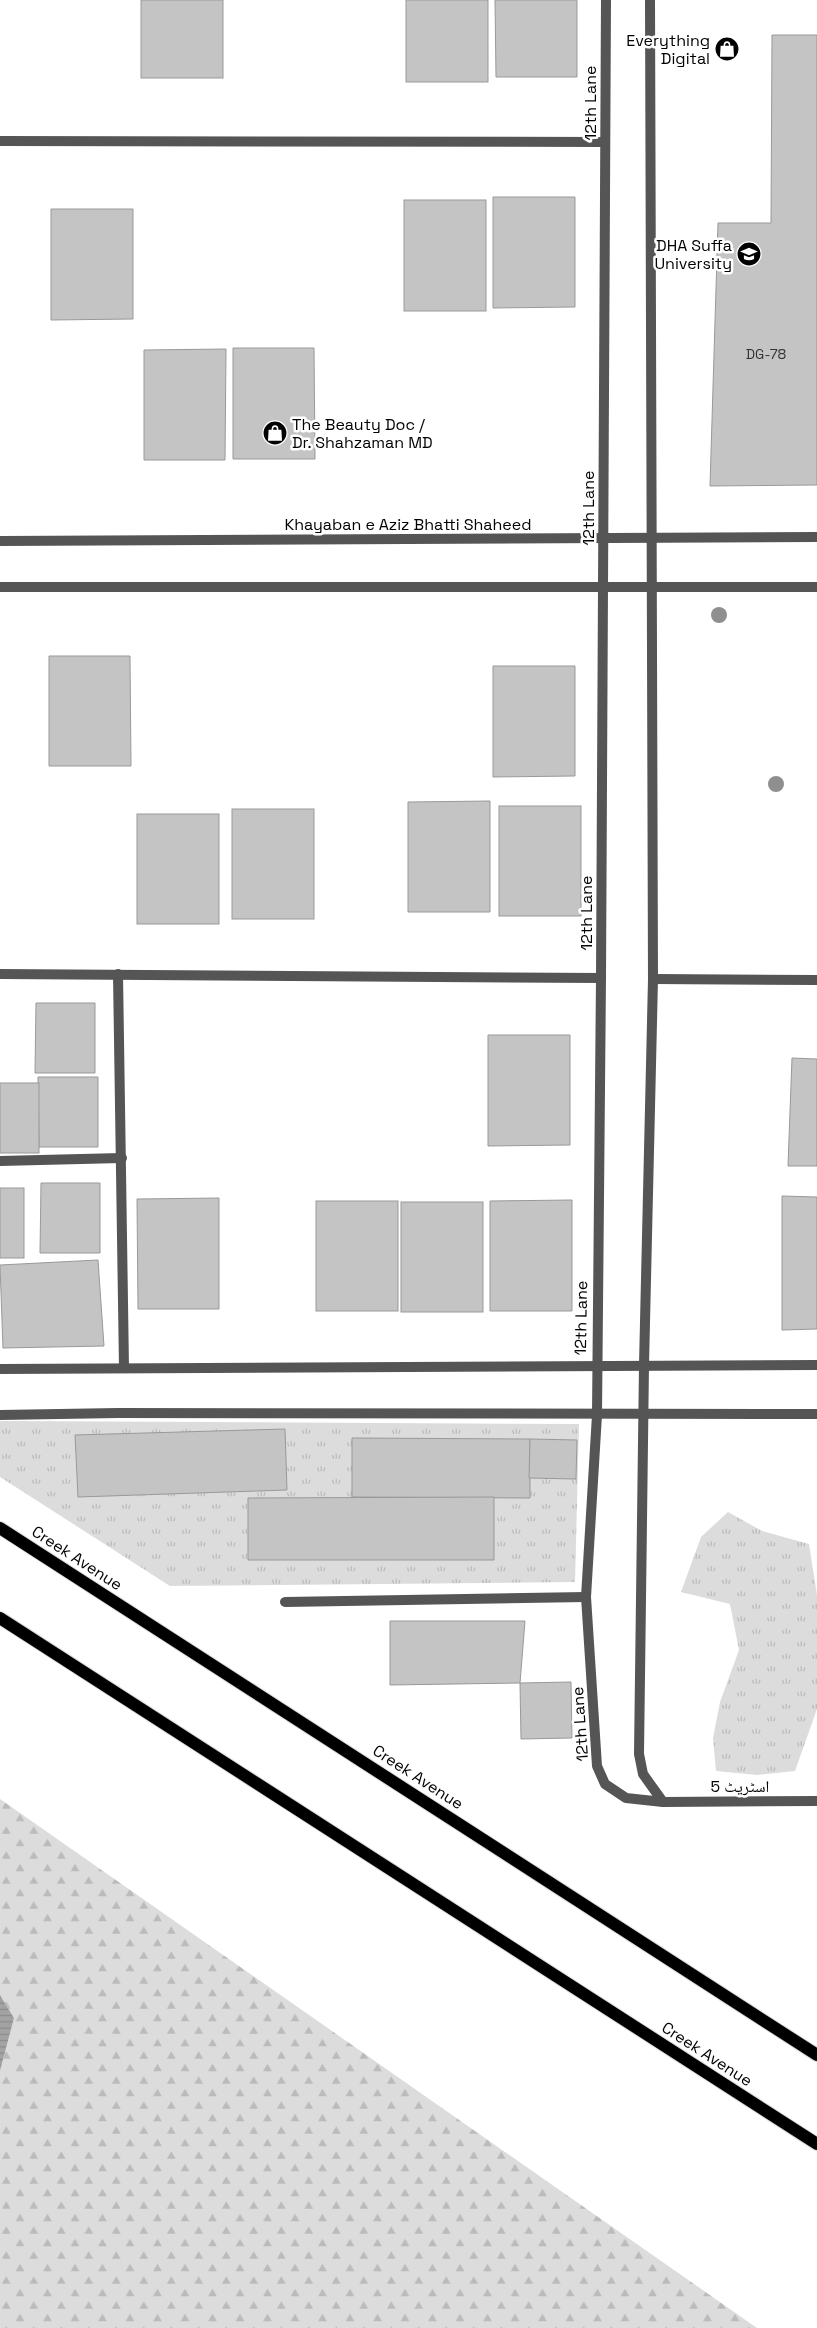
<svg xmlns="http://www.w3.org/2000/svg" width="817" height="2328" font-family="'Space Grotesk','Noto Naskh Arabic',sans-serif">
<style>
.grass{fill:url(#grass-tufts)}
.forest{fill:url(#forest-firs)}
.water{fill:url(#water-rules)}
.building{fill:#c4c4c4;stroke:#999}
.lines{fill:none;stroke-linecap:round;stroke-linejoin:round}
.primary-casing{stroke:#dbdbdb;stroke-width:14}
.minor{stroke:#555;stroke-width:10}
.tertiary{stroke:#555;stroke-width:10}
.primary{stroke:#000;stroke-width:12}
.tree{fill:#8f8f8f}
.labels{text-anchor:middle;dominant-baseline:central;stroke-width:5;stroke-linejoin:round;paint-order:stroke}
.number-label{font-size:14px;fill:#313131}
.poi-label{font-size:16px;fill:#000;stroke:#fff;text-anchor:end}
.street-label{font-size:16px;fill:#000;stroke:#fff}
</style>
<defs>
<pattern id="grass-tufts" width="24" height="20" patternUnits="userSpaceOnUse" patternTransform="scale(1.25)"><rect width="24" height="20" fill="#dcdcdc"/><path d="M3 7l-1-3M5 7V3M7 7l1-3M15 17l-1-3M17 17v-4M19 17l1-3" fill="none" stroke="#bbb"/></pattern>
<pattern id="forest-firs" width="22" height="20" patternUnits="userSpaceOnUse" patternTransform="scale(1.25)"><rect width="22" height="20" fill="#dcdcdc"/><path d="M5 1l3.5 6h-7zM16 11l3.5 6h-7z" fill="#bbb"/></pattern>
<pattern id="water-rules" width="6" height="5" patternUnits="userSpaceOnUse" patternTransform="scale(1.25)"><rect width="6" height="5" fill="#a3a3a3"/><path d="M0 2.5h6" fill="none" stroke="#8b8b8b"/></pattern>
</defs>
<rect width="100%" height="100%" fill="#fff"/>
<!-- grass -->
<g class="grass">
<polygon points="0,1421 579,1424 575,1582 170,1586 0,1477"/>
<polygon points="728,1512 762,1531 809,1544 817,1595 817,1709 795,1771 757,1775 716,1771 713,1738 720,1702 739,1650 730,1604 681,1592 701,1537"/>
</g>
<!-- forest -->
<polygon class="forest" points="0,1799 757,2328 0,2328 0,2071 14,2018 0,1995"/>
<!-- water -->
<polygon class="water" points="0,1995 14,2018 0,2071"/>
<!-- building -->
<g class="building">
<rect x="141" y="0" width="82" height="78"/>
<rect x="406" y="0" width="82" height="82"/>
<polygon points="495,0 577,0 577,77 496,77"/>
<polygon points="772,35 817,35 817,485 710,486 718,223 771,223"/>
<polygon points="493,197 575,197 575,307 493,308"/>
<rect x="404" y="200" width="82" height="111"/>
<polygon points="51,209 133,209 133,319 51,320"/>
<polygon points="233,348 314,348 315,459 233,459"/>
<polygon points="226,349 225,460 144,460 144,350"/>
<polygon points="49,656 130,656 131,766 49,766"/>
<polygon points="493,666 575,666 575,776 493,777"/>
<polygon points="490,801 490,912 408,912 408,802"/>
<rect x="499" y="806" width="82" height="110"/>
<rect x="232" y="809" width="82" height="110"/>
<rect x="137" y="814" width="82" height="110"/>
<polygon points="36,1003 95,1003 95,1073 35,1073"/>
<polygon points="488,1035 570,1035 570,1145 488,1146"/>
<polygon points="792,1058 817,1059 817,1166 788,1166"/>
<polygon points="38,1077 98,1077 98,1147 39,1147"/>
<rect x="0" y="1083" width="39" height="70"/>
<polygon points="41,1183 100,1183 100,1253 40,1253"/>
<rect x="0" y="1188" width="24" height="70"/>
<polygon points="782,1196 817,1197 817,1329 782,1330"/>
<polygon points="219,1198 219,1309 138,1309 137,1199"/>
<polygon points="572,1200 572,1311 490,1311 490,1201"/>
<rect x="316" y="1201" width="82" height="110"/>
<rect x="401" y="1202" width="82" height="110"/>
<polygon points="98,1260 104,1346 3,1348 0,1265"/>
<polygon points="285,1429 287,1490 78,1497 75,1435"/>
<polygon points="352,1438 530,1439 530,1498 352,1497"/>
<polygon points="530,1439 577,1440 576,1479 529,1478"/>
<polygon points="494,1497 494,1560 248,1560 248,1498"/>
<polygon points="390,1621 525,1621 520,1683 390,1685"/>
<polygon points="571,1682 572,1738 521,1739 520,1683"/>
</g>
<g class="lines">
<defs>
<g id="primary">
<polyline points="0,1528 817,2055"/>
<polyline points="0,1618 817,2144"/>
</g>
</defs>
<!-- primary casing -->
<use href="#primary" class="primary-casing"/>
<!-- minor -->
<g class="minor">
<polyline points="606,0 601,978 597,1415 586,1597 597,1766 605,1784 626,1798 663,1802 817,1801"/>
<polyline points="650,0 653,979 644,1365 639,1754 643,1774 663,1802"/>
<polyline points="0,141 604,142"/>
<polyline points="0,974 601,978"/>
<polyline points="118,974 124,1368"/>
<polyline points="653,979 817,980"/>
<polyline points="0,1161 122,1158"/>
<polyline points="285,1602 586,1597"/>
</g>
<!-- tertiary -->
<g class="tertiary">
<polyline points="0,541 817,537"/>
<polyline points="0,587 817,587"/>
<polyline points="0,1369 817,1365"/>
<polyline points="0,1415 118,1413 817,1414"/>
</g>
<!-- primary -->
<use href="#primary" class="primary"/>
</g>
<!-- trees -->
<g class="tree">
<circle cx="719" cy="615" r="8"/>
<circle cx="776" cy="784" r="8"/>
</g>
<!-- icons -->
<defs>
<symbol id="shop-disc" viewBox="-11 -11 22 22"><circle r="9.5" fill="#000" stroke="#fff"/><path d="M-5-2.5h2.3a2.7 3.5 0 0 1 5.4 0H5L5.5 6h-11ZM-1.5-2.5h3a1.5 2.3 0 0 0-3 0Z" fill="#fff"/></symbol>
<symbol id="university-disc" viewBox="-11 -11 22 22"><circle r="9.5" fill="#000" stroke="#fff"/><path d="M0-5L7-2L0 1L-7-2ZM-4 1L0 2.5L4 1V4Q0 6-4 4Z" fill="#fff"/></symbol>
</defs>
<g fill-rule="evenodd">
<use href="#shop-disc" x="713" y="35" width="28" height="28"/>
<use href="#university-disc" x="735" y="240" width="28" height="28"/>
<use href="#shop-disc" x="261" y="419" width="28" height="28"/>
</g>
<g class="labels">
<!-- number labels -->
<g class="number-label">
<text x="766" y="354">DG-78</text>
</g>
<!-- poi labels -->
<g class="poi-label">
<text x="710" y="40">Everything<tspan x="710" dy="18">Digital</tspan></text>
<text x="732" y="245">DHA Suffa<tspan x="732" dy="18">University</tspan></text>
<text x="292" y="424" text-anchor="start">The Beauty Doc /<tspan x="292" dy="18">Dr. Shahzaman MD</tspan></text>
</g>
<!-- street labels -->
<g class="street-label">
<text transform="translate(590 103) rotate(-90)">12th Lane</text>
<text transform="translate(588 508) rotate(-90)">12th Lane</text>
<text x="408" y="524">Khayaban e Aziz Bhatti Shaheed</text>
<text transform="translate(586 913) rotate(-90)">12th Lane</text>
<text transform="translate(581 1318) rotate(-89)">12th Lane</text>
<text transform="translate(77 1558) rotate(33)">Creek Avenue</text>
<text transform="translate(580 1724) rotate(-94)">12th Lane</text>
<text transform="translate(418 1777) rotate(33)">Creek Avenue</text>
<text x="740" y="1786">اسٹریٹ 5</text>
<text transform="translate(707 2054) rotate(33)">Creek Avenue</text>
</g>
</g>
</svg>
